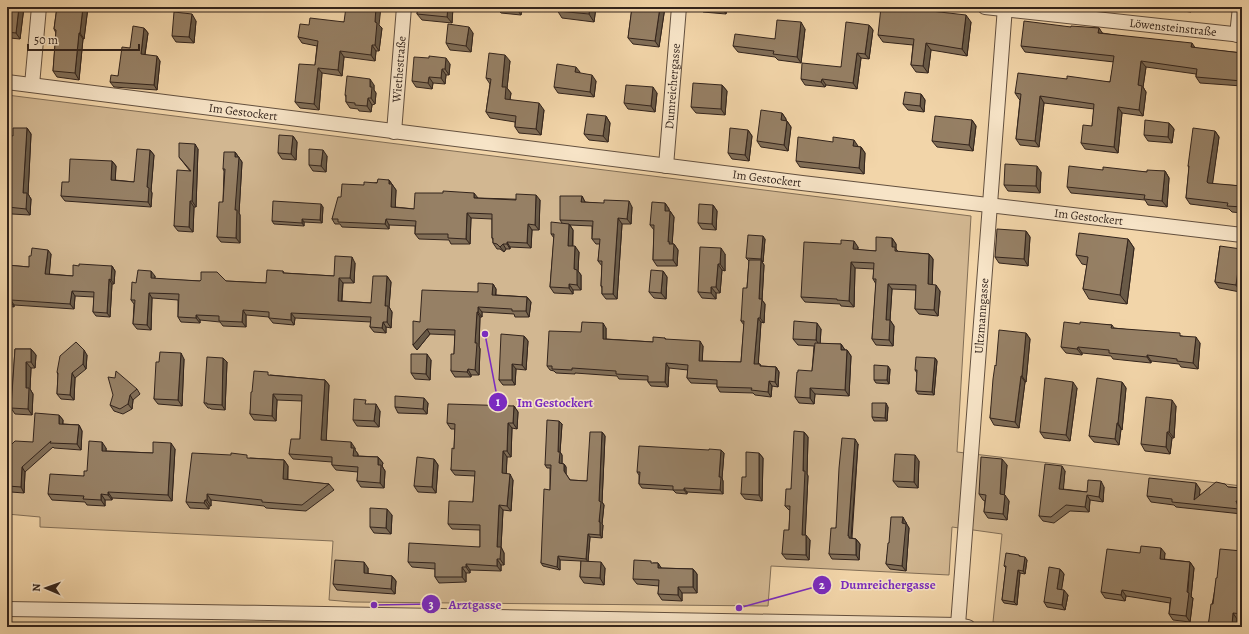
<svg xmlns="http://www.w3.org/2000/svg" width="1249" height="634" font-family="Alegreya,serif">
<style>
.green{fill:#d2b791;stroke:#826e56}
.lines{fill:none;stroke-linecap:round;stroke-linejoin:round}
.minor-casing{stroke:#63503f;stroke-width:16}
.minor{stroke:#f7e4c7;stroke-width:14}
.wall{fill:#816e57;stroke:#33241c}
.shaded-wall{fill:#695a47;stroke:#33241c}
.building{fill:#968065;stroke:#33241c}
.labels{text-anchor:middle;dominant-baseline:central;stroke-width:3;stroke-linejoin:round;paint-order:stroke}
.street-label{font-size:12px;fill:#33241c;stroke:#f7e4c7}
.leader{fill:none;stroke:#7b2cbf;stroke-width:1.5}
.callout-dot{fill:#7b2cbf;stroke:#f7e4c7;stroke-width:1.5}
.mark-label{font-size:12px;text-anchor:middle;font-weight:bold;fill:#fff}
.callout-label{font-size:13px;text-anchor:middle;font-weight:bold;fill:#7b2cbf;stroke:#f7e4c7;stroke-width:3;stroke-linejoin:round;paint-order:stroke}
</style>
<rect width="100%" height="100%" fill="#f2d5a9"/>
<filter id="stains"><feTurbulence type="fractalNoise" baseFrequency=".005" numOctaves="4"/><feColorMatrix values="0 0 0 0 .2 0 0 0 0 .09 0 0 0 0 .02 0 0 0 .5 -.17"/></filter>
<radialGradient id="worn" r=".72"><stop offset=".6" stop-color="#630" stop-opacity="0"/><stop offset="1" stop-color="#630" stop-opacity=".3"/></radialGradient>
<!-- green -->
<polygon class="green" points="7,95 971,216 957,452 1242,486 1242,627 1016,627 993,622 1002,534 952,527 949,575 771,566 768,606 352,602 329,600 333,541 40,527 40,517 7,514"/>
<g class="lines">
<defs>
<g id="minor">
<path id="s1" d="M985 7 1242 35"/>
<polyline points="1237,35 1240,7"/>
<path id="s2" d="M7 82 802 183 1242 235"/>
<polyline points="32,85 39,7"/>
<path id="s3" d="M394 132 404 7"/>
<path id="s4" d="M666 166 679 7"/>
<path d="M7 609C324 614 641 618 958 625L968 627"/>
<path id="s5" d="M958 625 1005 7"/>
</g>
</defs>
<!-- minor casing -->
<use href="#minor" class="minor-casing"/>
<!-- minor -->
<use href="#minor" class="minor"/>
</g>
<!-- wall -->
<g class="wall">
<polygon points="7,7 24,7 20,39 10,38 7,70"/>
<polygon points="57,7 88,7 84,39 83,39 79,80 57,77 53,71 56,33 54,29"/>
<polygon points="104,7 126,7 126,9"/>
<polygon points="418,7 453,7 452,23 422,20 417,14"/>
<polygon points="496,7 522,7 521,15 501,13"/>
<polygon points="552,7 596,7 594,22 562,18 557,10 553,10"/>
<polygon points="631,7 665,7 659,47 633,44 628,38 632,8"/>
<polygon points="699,7 727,7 726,14 703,12"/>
<polygon points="1132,7 1192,7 1191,12 1159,8 1158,10 1133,8"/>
<polygon points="196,21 194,43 176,42 172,36"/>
<polygon points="344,22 379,25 382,28 379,51 376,51 375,61 344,57 342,76 322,73 319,110 300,108 295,102 315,65 317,46 302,43 298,37 309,25"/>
<polygon points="971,22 967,56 931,50 928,73 916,72 911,65 913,45 883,42 878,35"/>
<polygon points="869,25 873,30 869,59 861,58 857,89 826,85 825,87 805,85 801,79 841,67"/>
<polygon points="1071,27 1099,28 1102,33 1195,48 1242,53 1242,49 1242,86 1200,83 1196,77 1196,74 1146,67 1143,87 1146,92 1143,116 1122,113 1118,153 1085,149 1081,143 1092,126 1094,109 1044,103 1039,147 1020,145 1016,139 1020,100 1019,99 1015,93 1067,79 1110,82 1114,62 1025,52 1021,46"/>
<polygon points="144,28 148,33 145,55 160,61 157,90 114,87 110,82 118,76 130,48"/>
<polygon points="805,29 801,63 778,60 775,57 738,52 733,46 775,39"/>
<polygon points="473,33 471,52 450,50 446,43"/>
<polygon points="510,61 507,88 511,93 510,100 544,110 541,135 519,133 515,127 515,122 490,118 486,112 490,84 486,78"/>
<polygon points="450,64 449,75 446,75 445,84 433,83 432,89 416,87 412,81"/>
<polygon points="580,72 579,73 596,81 594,97 558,93 554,87"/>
<polygon points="374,85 374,90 376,93 375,104 372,105 371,112 359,111 358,109 350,108 346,102 346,97 345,95"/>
<polygon points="722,85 727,91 725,115 696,113 691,107"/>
<polygon points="657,93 655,112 628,109 624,103"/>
<polygon points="921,94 925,100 924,112 908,110 903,104"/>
<polygon points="782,113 786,119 786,120 787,121 791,127 788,151 761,147 757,141"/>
<polygon points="606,116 610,123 608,142 589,140 584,134"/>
<polygon points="972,120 976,126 973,151 937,147 932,141"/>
<polygon points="1169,123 1174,129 1172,143 1148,141 1144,135"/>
<polygon points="27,128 31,134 28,194 31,199 30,215 12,214 8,207 8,205 7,204 7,173 13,136"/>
<polygon points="748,130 752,136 749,161 732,159 728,153"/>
<polygon points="1215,131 1219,137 1212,184 1242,186 1242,213 1232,212 1229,209 1190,204 1186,198 1189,168 1188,166"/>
<polygon points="293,136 297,142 296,160 282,159 278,153"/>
<polygon points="858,146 858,147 861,147 865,153 864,174 800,167 796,161"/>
<polygon points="198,149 196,207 194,207 193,232 178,231 174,226 190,171 179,157"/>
<polygon points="150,150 154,155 151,191 152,193 151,207 65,201 61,196 69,182 112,161 116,166 115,180 134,182"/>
<polygon points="235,152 242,162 239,213 240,215 240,243 221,242 217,237 223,202 224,171 223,169"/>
<polygon points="327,156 326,172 313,171 309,165"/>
<polygon points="1103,170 1147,172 1165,171 1169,178 1167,207 1148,205 1145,200 1071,193 1067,187"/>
<polygon points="1041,172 1040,193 1008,191 1004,185"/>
<polygon points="389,180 396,190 395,207 414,209 478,198 540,200 539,230 532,230 531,248 510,247 510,249 506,249 504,252 500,249 497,249 493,243 493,240 492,238 492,219 471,218 470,244 451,244 449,240 419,239 415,234 415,226 389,225 389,229 342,227 340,224 335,224 332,219 341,197 364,185"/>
<polygon points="582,196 585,202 632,207 631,224 622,224 617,299 606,299 602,294 602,288 601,286 602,266 598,261 600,244 596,244 592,239 592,226 570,225 573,230 573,246 579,252 578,271 581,275 581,290 573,290 573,294 554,293 550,287 554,238 551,234 562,223 560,220"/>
<polygon points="665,203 669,209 669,211 670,211 674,217 672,244 674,244 678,250 677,266 657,266 653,260 654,230 650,225"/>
<polygon points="713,205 717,211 716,230 702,229 698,223"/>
<polygon points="323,207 322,223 304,222 304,226 274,224 272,221"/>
<polygon points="1026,231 1030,237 1028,266 999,263 995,257"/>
<polygon points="892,238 896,244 896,249 898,252 929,254 933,259 932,285 940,291 938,316 919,314 915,309 916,290 892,289 890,320 894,326 893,346 876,345 872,339 876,284 873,279 874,269 855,268 854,307 841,306 840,304 805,302 801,297 858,247 858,250 876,251"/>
<polygon points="765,239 763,262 762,262 764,265 762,300 765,304 764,323 761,322 758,364 760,364 761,366 776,367 779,372 778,387 772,386 771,397 755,395 753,393 720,392 717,387 717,384 691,383 687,378 688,370 669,368 668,387 651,386 648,382 648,380 619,379 617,376 575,373 575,374 556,373 554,371 550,370 547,366 581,332 606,328 606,339 653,342 665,338 666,340 703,346 702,361 741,362 744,325 741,321 747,288 749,261 746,258"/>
<polygon points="1128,239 1134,248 1127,304 1089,299 1083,289 1087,265 1082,264 1076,255"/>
<polygon points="1220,246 1240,292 1219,288 1215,282"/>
<polygon points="51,254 49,274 73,276 112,266 115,271 114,284 112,284 110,317 96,316 93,312 94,297 75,296 74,309 14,305 14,307 7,306 7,265 29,267"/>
<polygon points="725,254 725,271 722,270 720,293 716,293 716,299 702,298 698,292"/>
<polygon points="355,263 354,283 343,283 342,301 371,303 387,276 391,282 389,307 392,312 391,328 386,327 386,333 374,332 370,327 371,322 295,318 294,325 273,323 269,318 269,317 246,315 246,327 223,326 220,322 200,320 200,323 181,322 178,317 178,300 152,298 151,330 137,329 133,324 134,304 131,300 136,283 155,276 155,279 200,281 226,281 266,283 283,271 284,273 334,276"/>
<polygon points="663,271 667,277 666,299 654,298 649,292"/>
<polygon points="493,284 496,289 496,295 527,297 531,302 529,317 515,317 514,314 482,312 482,317 480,317 479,346 480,349 479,375 471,375 471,377 455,377 451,371 454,354 455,335 430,334 417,350 413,345 420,322"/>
<polygon points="1080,324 1112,325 1114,328 1182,336 1200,343 1198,369 1181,367 1179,364 1151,361 1151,363 1113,359 1111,356 1082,353 1082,355 1066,353 1061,347"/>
<polygon points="821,329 820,344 841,344 845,350 847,350 851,356 849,396 815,394 814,404 799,403 795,397 812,371 814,346 798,345 793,339"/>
<polygon points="1026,333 1030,339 1026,382 1025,382 1019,428 994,425 990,418 996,366"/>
<polygon points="524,336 528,341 526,370 516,369 515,385 503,385 499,380"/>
<polygon points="15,349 31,349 36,355 35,368 31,368 30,389 33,394 32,415 15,414 11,408"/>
<polygon points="87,355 86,369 75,378 74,400 61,399 57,394 58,375 57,372"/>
<polygon points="935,358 937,361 934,395 918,394 916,391 917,373 915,370"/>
<polygon points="184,359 182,406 158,404 154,399 159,362"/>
<polygon points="431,360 430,380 415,379 411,373"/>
<polygon points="227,362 225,410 211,409 210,408 208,408 204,403"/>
<polygon points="890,369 889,384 876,383 874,380"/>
<polygon points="270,375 325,380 329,385 326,440 355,448 355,450 358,454 358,456 378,457 383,463 382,466 385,471 384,488 361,487 357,481 358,472 336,470 332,465 332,462 293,459 289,454 300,439 302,401 277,400 276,421 254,420 250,414 252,392"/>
<polygon points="1122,382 1126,388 1122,430 1121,429 1119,445 1094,442 1089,436"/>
<polygon points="1077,388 1070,441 1044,438 1040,432"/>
<polygon points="137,389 140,394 133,400 132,409 123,414 114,411 110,405"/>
<polygon points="428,403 427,414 398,413 395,407"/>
<polygon points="368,404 380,411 379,427 357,426 353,420"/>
<polygon points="514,406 518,412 517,429 512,428 511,457 507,457 506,474 513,480 511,511 503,510 501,547 504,553 504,565 501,565 501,571 470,570 470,573 466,573 466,582 439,583 435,577 435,569 412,567 408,562 480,547 480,530 452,529 448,524 473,502 475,476 455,475 451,470 454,449 455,429 451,429 447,423"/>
<polygon points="1176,406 1174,438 1172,438 1170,454 1145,451 1141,444"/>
<polygon points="888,407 887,421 874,421 872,417"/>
<polygon points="59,415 63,420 63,424 79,425 82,431 81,450 54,448 53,447 25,472 24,493 11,492 8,486 33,442"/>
<polygon points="562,424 560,452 562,455 562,464 564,464 566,467 566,474 570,480 587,481 602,432 605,436 602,502 604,505 602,524 603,525 602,538 590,537 588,561 605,568 604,585 584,583 580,577 581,561 560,560 560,570 543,566 541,563 550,490 550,468 547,468 545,465"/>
<polygon points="804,432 808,437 807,474 808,476 805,535 810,540 809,560 786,559 782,554 789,530 790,510 789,510 785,506 791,489"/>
<polygon points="858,444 852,538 856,539 860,544 859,560 832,559 829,554 836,528"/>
<polygon points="106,448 106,451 153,453 175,449 172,501 112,498 112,500 105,500 105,506 87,505 85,502 52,500 48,494 84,476 87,471"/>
<polygon points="724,453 722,478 723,481 723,494 687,492 687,494 676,493 673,490 642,488 639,484 639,475 637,472"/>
<polygon points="759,453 763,458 762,501 745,499 741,494 746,477"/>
<polygon points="250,458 284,460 288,466 288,480 329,484 334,490 306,511 266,508 264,506 211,500 211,506 209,506 209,509 190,508 186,502"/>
<polygon points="434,459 438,465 436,493 418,492 414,486"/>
<polygon points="919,461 918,488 898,487 893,481"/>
<polygon points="1007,465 1004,495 1009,501 1007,520 988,518 984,512 985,501 983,500 979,494"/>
<polygon points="1065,471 1063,489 1087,492 1104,487 1103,502 1090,500 1089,512 1070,511 1054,523 1043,521 1039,516"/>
<polygon points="1228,487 1242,488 1242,506 1240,506 1242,511 1242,514 1176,507 1174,505 1151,502 1147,496 1200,489 1199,496"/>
<polygon points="392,515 391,534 374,533 370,527"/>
<polygon points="906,522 906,524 909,528 906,571 890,569 886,564 889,543"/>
<polygon points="1242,551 1242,619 1237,619 1236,627 1208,627 1217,578"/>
<polygon points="1140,553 1165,553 1164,559 1190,562 1194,568 1191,597 1193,598 1190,622 1173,620 1169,614 1170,603 1126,596 1125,601 1105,598 1101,592"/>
<polygon points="1019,555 1020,556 1027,560 1025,574 1020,573 1017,605 1004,603 1002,600 1006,568 1004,566"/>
<polygon points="653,563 658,563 661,568 693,569 697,574 697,593 682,593 682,601 662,600 658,594 659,586 637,584 633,579"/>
<polygon points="368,568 368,574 392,576 396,581 395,594 337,590 333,584"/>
<polygon points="1060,569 1064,574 1061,590 1068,595 1065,610 1047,607 1044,602"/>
</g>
<!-- shaded-wall -->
<g class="shaded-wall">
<polygon points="19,7 24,7 20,39 16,33"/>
<polygon points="83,7 88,7 84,39 80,33"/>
<polygon points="376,7 381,7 379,25 382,28 379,51 375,45 375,22"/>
<polygon points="448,7 453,7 452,23 447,17"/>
<polygon points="516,7 522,7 521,15 516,8"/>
<polygon points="590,7 596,7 594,22 589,14"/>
<polygon points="660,7 665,7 659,47 655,41"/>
<polygon points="722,7 727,7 726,14 722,8"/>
<polygon points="1188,7 1192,7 1191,12"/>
<polygon points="192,14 196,21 194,43 189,37"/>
<polygon points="966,15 971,22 967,56 962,49"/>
<polygon points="801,22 805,29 801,63 797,57"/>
<polygon points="869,25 873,30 869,59 865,54"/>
<polygon points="469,27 473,33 471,52 466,46"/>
<polygon points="144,28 148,33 144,60 141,54"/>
<polygon points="1099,28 1103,34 1098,33"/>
<polygon points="7,33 10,38 7,70"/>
<polygon points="79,33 83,39 79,80 75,73"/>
<polygon points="926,43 931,50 928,73 923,66"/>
<polygon points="1192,43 1196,49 1191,47"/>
<polygon points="372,45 376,51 375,61 371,55"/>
<polygon points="340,51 344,57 342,76 338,70"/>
<polygon points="857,53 861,58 857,89 853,83"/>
<polygon points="505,55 510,61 507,88 511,93 509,105 505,99 502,87"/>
<polygon points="157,56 160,61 157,90 154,85"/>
<polygon points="446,58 450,64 449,75 445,69"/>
<polygon points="1141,61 1146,67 1143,87 1146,92 1143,116 1139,110 1138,85"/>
<polygon points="576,67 580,72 579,78 575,72"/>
<polygon points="318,68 322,73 319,110 314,104"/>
<polygon points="442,69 446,75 445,84 441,78"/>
<polygon points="592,75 596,81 594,97 590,92"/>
<polygon points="429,77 433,83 432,89 428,83"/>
<polygon points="370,79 374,85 374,90 376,93 375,104 371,98 370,87"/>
<polygon points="822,79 826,85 825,87 821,82"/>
<polygon points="722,85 727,91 725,115 721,109"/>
<polygon points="653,87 657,93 655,112 651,106"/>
<polygon points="921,94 925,100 924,112 920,106"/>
<polygon points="1040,96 1044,103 1039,147 1035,141"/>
<polygon points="368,98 372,105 371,112 367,106"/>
<polygon points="539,103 544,110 541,135 536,129"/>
<polygon points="1118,107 1122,113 1118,153 1114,147"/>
<polygon points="782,113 786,119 785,126 781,120"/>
<polygon points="606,116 610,123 608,142 603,136"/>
<polygon points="972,120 976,126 973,151 969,145"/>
<polygon points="787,121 791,127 788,151 784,145"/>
<polygon points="1169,123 1174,129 1172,143 1168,137"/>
<polygon points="27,128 31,134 28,194 31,199 30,215 26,209 23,193"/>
<polygon points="748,130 752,136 749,161 745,155"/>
<polygon points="1215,131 1219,137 1212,188 1207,182"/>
<polygon points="293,136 297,142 296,160 291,154"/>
<polygon points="854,140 858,146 858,153 853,146"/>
<polygon points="195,144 198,149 196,207 192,201"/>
<polygon points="861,147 865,153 864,174 859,168"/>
<polygon points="150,150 154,155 151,191 152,193 151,207 148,202 147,187"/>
<polygon points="323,150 327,156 326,172 321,166"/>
<polygon points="235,152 242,162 239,213 240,215 240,243 236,238 235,210"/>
<polygon points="112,161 116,166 115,185 111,180"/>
<polygon points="1037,166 1041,172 1040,193 1036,186"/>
<polygon points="1165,171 1169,178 1167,207 1162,201"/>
<polygon points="389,180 396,190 395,213 391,207"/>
<polygon points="474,193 478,198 474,198"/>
<polygon points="536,195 540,200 539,230 535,225"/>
<polygon points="582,196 585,202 585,208 581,202"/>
<polygon points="190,201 194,207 193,232 189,227"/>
<polygon points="629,201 632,207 631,224 627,219"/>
<polygon points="665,203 669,209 669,217 665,211"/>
<polygon points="321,204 323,207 322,223 320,220"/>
<polygon points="713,205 717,211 716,230 712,224"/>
<polygon points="670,211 674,217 672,246 674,244 678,250 677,266 673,260 668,242"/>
<polygon points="467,213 471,218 470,244 466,239"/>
<polygon points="618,218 622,224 617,299 613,294"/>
<polygon points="302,219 304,222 304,226 302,223"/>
<polygon points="386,219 389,225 389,229 385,224"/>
<polygon points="528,224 532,230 531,248 527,243"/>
<polygon points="569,224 573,230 572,252 568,246"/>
<polygon points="1026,231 1030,237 1028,266 1024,259"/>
<polygon points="763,236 765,239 763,262 761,259"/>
<polygon points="892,238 896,244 896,249 899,253 899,257 892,247"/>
<polygon points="1128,239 1134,248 1127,304 1120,295"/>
<polygon points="854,241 858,247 857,255 853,249"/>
<polygon points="507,242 510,247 510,249 507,244"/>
<polygon points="503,244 506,249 504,252 500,247"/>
<polygon points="575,246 579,252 578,271 581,275 581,290 577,285 574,269"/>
<polygon points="721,248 725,254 725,271 720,264"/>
<polygon points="1241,249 1242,250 1242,279 1240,292 1236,285"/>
<polygon points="48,250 51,254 49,279 45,274"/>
<polygon points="929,254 933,259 932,290 928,284"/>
<polygon points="352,257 355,263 354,283 350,278"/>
<polygon points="761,260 764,265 762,300 765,304 764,323 760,318 759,299"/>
<polygon points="851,262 855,268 854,307 849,301"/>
<polygon points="718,264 722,270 720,293 716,287"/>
<polygon points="112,266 115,271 114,284 111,280"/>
<polygon points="151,271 155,276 154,284 151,278"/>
<polygon points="663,271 667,277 666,299 661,293"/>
<polygon points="387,276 391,282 389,307 392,312 391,328 387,322 385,306"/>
<polygon points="339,278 343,283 341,307 338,301"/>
<polygon points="109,279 112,284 110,317 107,313"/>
<polygon points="493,284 496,289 495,301 492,295"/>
<polygon points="569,284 573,290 573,294 569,288"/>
<polygon points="888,284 892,289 890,320 894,326 893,346 889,340 886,320"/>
<polygon points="936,285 940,291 938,316 934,310"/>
<polygon points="711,287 716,293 716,299 711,293"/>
<polygon points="72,291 75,296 74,309 70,304"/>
<polygon points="149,293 152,298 151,330 147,325"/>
<polygon points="527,297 531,302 529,317 526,311"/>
<polygon points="11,300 14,305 14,307 11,302"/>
<polygon points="478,307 482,312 482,317 478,312"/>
<polygon points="243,310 246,315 246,327 242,322"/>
<polygon points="477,312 480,317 479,346 480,349 479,375 475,370 475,343"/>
<polygon points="291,313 295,318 294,325 291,320"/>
<polygon points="196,315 200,320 200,323 196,318"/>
<polygon points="758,318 761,322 758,369 754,364"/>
<polygon points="383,322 386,327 386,333 382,328"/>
<polygon points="603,323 606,328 606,344 603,339"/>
<polygon points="817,323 821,329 820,346 816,340"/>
<polygon points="427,329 430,334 417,350 413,345"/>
<polygon points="1026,333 1030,339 1026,382 1022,376"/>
<polygon points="524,336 528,341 526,370 522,365"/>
<polygon points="1196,337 1200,343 1198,369 1193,363"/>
<polygon points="700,341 703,346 702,366 699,361"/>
<polygon points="841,344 845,350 841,350"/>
<polygon points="1078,347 1082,353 1082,355 1077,349"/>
<polygon points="31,349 36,355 35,368 31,362"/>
<polygon points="84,350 87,355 86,369 83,364"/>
<polygon points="847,350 851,356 849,396 845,390"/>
<polygon points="181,353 184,359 182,406 178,400"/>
<polygon points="427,354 431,360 430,380 426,374"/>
<polygon points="1147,355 1151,361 1151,363 1147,357"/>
<polygon points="223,358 227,362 225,410 222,405"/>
<polygon points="935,358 937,361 934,395 932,392"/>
<polygon points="26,362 31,368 30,389 33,394 32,415 28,409 26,388"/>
<polygon points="666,363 669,368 668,387 665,382"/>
<polygon points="512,364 516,369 515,385 512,380"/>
<polygon points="888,366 890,369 889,384 887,380"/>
<polygon points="776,367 779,372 778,387 775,382"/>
<polygon points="468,369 471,375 471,377 467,372"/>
<polygon points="72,373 75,378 74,400 70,395"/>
<polygon points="1021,376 1025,382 1019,428 1015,422"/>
<polygon points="325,380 329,385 326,445 321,440"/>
<polygon points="769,381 772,386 771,397 768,392"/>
<polygon points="1073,382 1077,388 1070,441 1066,435"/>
<polygon points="1122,382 1126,388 1122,430 1118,423"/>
<polygon points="810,388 815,394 814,404 810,398"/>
<polygon points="273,394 277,400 276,421 272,416"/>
<polygon points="130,395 133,400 132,409 128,404"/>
<polygon points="424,398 428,403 427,414 423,409"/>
<polygon points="1172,400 1176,406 1174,438 1169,432"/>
<polygon points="886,403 888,407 887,421 885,418"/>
<polygon points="376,404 380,411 379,427 374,421"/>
<polygon points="514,406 518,412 517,429 513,423"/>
<polygon points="59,415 63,420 62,429 59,424"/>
<polygon points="559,421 562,424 560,452 562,455 562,467 559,463 558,452"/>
<polygon points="508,423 512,428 511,457 507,451"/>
<polygon points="1117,423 1121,429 1119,445 1115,439"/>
<polygon points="79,425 82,431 81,450 77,444"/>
<polygon points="602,432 605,436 602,502 604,505 602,524 603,525 602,538 600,535 599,501"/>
<polygon points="804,432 808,437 807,474 808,476 805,540 802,535"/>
<polygon points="1167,432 1172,438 1170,454 1166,447"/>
<polygon points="855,439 858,444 851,539 852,543 848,536"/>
<polygon points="102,442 106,448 106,457 102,451"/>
<polygon points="351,442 355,448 355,450 358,454 357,461 353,456 351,448"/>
<polygon points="171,443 175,449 172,501 168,495"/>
<polygon points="721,450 724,453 722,478 723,481 723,494 720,490 719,477"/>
<polygon points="503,451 507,457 506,479 502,473"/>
<polygon points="759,453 763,458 762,501 759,495"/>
<polygon points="915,455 919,461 918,488 914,482"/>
<polygon points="378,457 383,463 382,466 385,471 384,488 380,483 378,465"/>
<polygon points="434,459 438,465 436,493 432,487"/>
<polygon points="1002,459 1007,465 1004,500 1000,494"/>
<polygon points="284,460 288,466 287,485 283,479"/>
<polygon points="564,464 566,467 566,475 564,471"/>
<polygon points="1062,466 1065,471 1063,494 1059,489"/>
<polygon points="22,467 25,472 24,493 21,487"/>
<polygon points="510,474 513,480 511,511 507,506"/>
<polygon points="1101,481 1104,487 1103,502 1099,497"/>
<polygon points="1196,483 1200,489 1199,504 1194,500"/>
<polygon points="684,488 687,492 687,494 684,490"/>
<polygon points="108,492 112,498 112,500 108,495"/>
<polygon points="101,494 105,500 105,506 101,500"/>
<polygon points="207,494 211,500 211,506 207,500"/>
<polygon points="1005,495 1009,501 1007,520 1003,514"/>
<polygon points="1087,495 1090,500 1089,512 1085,507"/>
<polygon points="205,500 209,506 209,509 204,503"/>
<polygon points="1236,501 1240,506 1242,513 1239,509"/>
<polygon points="499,505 503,510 501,547 504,553 504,565 500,559 497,547"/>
<polygon points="387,509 392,515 391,534 386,528"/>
<polygon points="903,517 909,528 906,571 902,566"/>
<polygon points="588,534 590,537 588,562 586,559"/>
<polygon points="806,535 810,540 809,560 806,555"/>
<polygon points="856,539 860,544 859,560 856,555"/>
<polygon points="1161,548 1165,553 1164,565 1160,559"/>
<polygon points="558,556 560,560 560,570 557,567"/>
<polygon points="1025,557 1027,560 1025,574 1023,571"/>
<polygon points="497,559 501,565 501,571 497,566"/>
<polygon points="364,562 368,568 368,579 364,573"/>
<polygon points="601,562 605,568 604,585 600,578"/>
<polygon points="1190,562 1194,568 1191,597 1193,598 1190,622 1186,616"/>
<polygon points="658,563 662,569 658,568"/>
<polygon points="466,564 470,570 470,573 466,567"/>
<polygon points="462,567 466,573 466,582 462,577"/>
<polygon points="693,569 697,574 697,593 693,587"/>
<polygon points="1060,569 1064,574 1061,594 1057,589"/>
<polygon points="1018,570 1020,573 1017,605 1014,602"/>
<polygon points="392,576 396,581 395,594 391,589"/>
<polygon points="678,587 682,593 682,601 678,595"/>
<polygon points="1064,590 1068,595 1065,610 1062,605"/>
<polygon points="1122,590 1126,596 1125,601 1121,595"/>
<polygon points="1233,613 1237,619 1236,627 1233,627 1232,625"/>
</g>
<!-- building -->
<g class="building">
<polygon points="7,7 19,7 16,33 7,32"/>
<polygon points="57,7 83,7 80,33 79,33 75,73 53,71 56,30 54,29"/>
<polygon points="346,7 376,7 375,22 377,23 375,45 372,45 371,55 340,51 338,70 318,68 314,104 295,102 299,64 315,65 318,41 298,37 300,24 309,25 310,18 344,22"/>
<polygon points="418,7 448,7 447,17 417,14"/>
<polygon points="558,7 590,7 589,14 557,11"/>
<polygon points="632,7 660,7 655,41 628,38"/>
<polygon points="707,7 722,7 722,8"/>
<polygon points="881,7 896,7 966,15 962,49 926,43 923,66 911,65 914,39 878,35"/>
<polygon points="174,12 192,14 189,37 172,36"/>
<polygon points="777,20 801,22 797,57 773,54 774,51 733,46 735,34 775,39"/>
<polygon points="1024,21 1071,27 1071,26 1099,28 1098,33 1192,43 1191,47 1242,53 1242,49 1242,81 1196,77 1197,69 1141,61 1138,85 1142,86 1139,110 1118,107 1114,147 1081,143 1083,125 1092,126 1094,104 1040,96 1035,141 1016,139 1021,94 1015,93 1018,73 1067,79 1067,76 1110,82 1114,56 1021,46"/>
<polygon points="846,22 869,25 865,54 857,53 853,83 822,79 821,82 801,79 802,63 841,67"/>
<polygon points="448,24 469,27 466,46 446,43"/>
<polygon points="133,26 144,28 141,54 157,56 154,85 110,82 111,75 118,76 122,47 130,48"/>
<polygon points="489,53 505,55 502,87 506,87 505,99 539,103 536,129 515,127 516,116 486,112 491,79 486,78"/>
<polygon points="429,56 446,58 445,69 442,69 441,78 429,77 428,83 412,81 414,57 429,58"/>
<polygon points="557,64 576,67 575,72 592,75 590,92 554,87"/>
<polygon points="347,76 370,79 370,87 372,87 371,98 368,98 367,106 355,105 355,103 346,102 346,95 345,95"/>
<polygon points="693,83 722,85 721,109 691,107"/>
<polygon points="626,85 653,87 651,106 624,103"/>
<polygon points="905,92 921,94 920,106 903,104"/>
<polygon points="761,110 782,113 781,120 787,121 784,145 757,141"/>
<polygon points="587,114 606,116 603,136 584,134"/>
<polygon points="935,116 972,120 969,145 932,141"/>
<polygon points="1145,120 1169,123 1168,137 1144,135"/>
<polygon points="13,128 27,128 23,193 27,193 26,209 8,207 8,200 7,200 7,173 10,135 13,136"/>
<polygon points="730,128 748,130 745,155 728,153"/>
<polygon points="1193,128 1215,131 1207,182 1208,183 1242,186 1242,207 1227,206 1228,203 1186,198 1189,166 1188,166"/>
<polygon points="279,135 293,136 291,154 278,153"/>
<polygon points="798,137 833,142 833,137 854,140 853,146 861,147 859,168 796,161"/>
<polygon points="179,143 195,144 192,201 190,201 189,227 174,226 177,170 191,171 179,157"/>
<polygon points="137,149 150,150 147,187 149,188 148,202 61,196 62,182 69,182 70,159 112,161 111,180 134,182"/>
<polygon points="309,149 323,150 321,166 309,165"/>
<polygon points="224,152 235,152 235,157 239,157 235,210 237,210 236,238 217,237 219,202 223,202 225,169 223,169"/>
<polygon points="1005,164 1037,166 1036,186 1004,185"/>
<polygon points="1069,166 1103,170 1103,167 1147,172 1147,170 1165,171 1162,201 1144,199 1145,195 1067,187"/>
<polygon points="378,179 389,180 389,184 392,184 391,207 414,209 415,193 443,193 443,191 474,193 474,198 516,200 516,194 536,195 535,225 528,224 527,243 507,242 507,244 503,244 500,247 497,244 493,243 493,238 492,238 492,214 467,213 466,239 448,238 448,234 415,234 416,221 386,219 385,224 338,222 338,219 332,219 338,197 341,197 342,184 364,185 364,182 377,183"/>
<polygon points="560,196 582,196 581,202 604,203 604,200 629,201 627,219 618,218 613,294 602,294 602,286 601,286 602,261 598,261 600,239 592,239 593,221 560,220"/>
<polygon points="273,201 321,204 320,220 302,219 302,223 272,221"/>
<polygon points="652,202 665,203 665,211 670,211 668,242 670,242 669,244 674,244 673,260 653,260 654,225 650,225"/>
<polygon points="699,204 713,205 712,224 698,223"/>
<polygon points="551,222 569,224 568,246 575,246 574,269 577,270 577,285 569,284 569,288 550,287 554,234 551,234"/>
<polygon points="997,229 1026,231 1024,259 995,257"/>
<polygon points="1079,233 1128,239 1120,295 1083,289 1088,257 1076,255"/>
<polygon points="748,235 763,236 761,259 746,258"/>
<polygon points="876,237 892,238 892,247 895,247 895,251 929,254 928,284 936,285 934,310 915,309 916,285 888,284 886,320 890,320 889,340 872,339 876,279 873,279 874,263 851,262 849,301 837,300 837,299 801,297 804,242 841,244 841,240 854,241 853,249 876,251"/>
<polygon points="1220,246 1241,249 1236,285 1215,282"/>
<polygon points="700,247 721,248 720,264 718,264 716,287 711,287 711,293 698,292"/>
<polygon points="32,248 48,250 45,274 73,276 73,265 79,266 79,264 112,266 111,280 109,279 107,313 93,312 94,292 72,291 70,304 11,300 11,302 7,302 7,265 29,267 29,256 31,256"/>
<polygon points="335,256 352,257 350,278 339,278 338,301 371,303 373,276 387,276 385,306 388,306 387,322 383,322 382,328 370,327 371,317 291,313 291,320 269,318 269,312 243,310 242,322 219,321 219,316 196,315 196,318 178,317 179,294 149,293 147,325 133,324 135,300 131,300 132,282 136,283 138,270 151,271 151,278 200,281 201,280 201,272 217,272 226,281 266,283 267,270 283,271 283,273 334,276"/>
<polygon points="749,260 761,260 759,299 762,299 760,318 758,318 754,364 760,364 760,366 776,367 775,382 769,381 768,392 751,390 752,388 717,387 717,380 687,378 688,365 666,363 665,382 648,382 648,376 616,374 616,371 572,368 572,370 552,369 552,366 547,366 549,331 581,332 582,322 603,323 603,339 653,342 653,337 665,338 665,339 700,341 699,361 741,362 744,321 741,321 743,288 747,288"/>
<polygon points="651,270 663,271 661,293 649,292"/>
<polygon points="478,283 493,284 492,295 527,297 526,311 512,311 512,309 478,307 478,312 477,312 475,343 477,343 475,370 468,369 467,372 451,371 451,354 454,354 455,330 427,329 413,345 413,321 420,322 422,290 478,292"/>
<polygon points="794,321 817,323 816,340 793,339"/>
<polygon points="1064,322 1080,324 1080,322 1112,325 1111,328 1180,333 1180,336 1196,337 1193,363 1177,361 1177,359 1147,355 1147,357 1109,353 1109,350 1078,347 1077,349 1061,347"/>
<polygon points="999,330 1026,333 1022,376 1021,376 1015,422 990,418 993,379 995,365 996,366"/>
<polygon points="501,334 524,336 522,365 512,364 512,380 499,380"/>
<polygon points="76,342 84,350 83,364 72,373 70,395 57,394 58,373 57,372 60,356"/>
<polygon points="815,343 841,344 841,350 847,350 845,390 810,388 810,398 795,397 797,372 798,372 798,370 812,371"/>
<polygon points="15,349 31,349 31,362 26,362 26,388 29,388 28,409 11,408"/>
<polygon points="160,352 181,353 178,400 154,399 156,362 159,362"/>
<polygon points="411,354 427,354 426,374 411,373"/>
<polygon points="207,357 223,358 222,405 207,404 207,403 204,403"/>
<polygon points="916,357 935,358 932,392 916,391 917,370 915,370"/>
<polygon points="874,365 888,366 887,380 874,380"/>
<polygon points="116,371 137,389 130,395 128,404 120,409 110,405 113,395 108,377 115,378"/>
<polygon points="254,371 268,372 268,375 325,380 321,440 351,442 351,448 354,448 353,456 378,457 378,465 381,465 380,483 357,481 358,467 332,465 332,457 289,454 291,439 300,439 302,395 273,394 272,416 250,414 251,392 252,392"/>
<polygon points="1045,378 1073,382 1066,435 1040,432"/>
<polygon points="1097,378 1122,382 1118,423 1117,423 1115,439 1089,436"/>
<polygon points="395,396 424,398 423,409 395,407"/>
<polygon points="1146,397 1172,400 1169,432 1167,432 1166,447 1141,444"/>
<polygon points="354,399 366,400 365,404 376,404 374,421 353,420"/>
<polygon points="872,403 886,403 885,418 872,417"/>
<polygon points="448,404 514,406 513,423 508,423 507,451 503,451 502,473 510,474 507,506 499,505 497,547 501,547 500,559 497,559 497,566 466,564 466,567 462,567 462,577 435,577 435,563 408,562 409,543 480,547 480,525 448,524 449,501 473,502 475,471 451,470 452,448 454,449 455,424 447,423"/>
<polygon points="35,413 59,415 59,424 79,425 77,444 50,443 51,441 22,467 21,487 8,486 10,446 15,441 33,442"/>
<polygon points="547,420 559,421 558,452 560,452 559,463 564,464 564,471 570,480 587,481 590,432 602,432 599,501 601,502 599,522 600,522 600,535 588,534 586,559 558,556 557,567 541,563 544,489 550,490 551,465 545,465"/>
<polygon points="794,431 804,432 803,471 805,471 802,535 806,535 806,555 782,554 784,530 789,530 790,506 785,506 786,489 791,489"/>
<polygon points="842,438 855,439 848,536 849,536 849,538 856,539 856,555 829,554 831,528 836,528 839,468"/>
<polygon points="89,441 102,442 102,451 153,453 153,442 171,443 168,495 108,492 108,495 101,494 101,500 83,499 84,496 48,494 50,474 84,476 84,471 87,471"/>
<polygon points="639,446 709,450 709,449 721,450 719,477 721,477 720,490 684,488 684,490 673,490 673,486 639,484 640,472 637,472"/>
<polygon points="746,452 759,453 759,495 741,494 742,477 746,477"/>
<polygon points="192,453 231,455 231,453 247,455 247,458 284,460 283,479 329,484 302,505 262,502 262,500 207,494 207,500 205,500 204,503 186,502"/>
<polygon points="895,454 915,455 914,482 893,481"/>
<polygon points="417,457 434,459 432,487 414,486"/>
<polygon points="981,457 1002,459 1000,494 1005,495 1003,514 984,512 986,495 979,494"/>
<polygon points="1045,464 1062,466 1059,489 1087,492 1088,480 1101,481 1099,497 1087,495 1085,507 1066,505 1051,517 1039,516"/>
<polygon points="1149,478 1196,483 1194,500 1216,482 1225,484 1228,487 1242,488 1242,501 1236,501 1239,509 1172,502 1172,499 1147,496"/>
<polygon points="370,508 387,509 386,528 370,527"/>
<polygon points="891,517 903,517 902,523 906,524 902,566 886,564 888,543 889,543"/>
<polygon points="1141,546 1161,548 1160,559 1190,562 1187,592 1189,593 1186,616 1169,614 1171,598 1122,590 1121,595 1101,592 1107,549 1140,553"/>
<polygon points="1220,549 1242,551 1242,614 1233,613 1232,625 1226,624 1225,627 1208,627 1211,604 1213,604 1216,578 1217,578"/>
<polygon points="1006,553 1019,555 1019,556 1025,557 1023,571 1018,570 1014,602 1002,600 1006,566 1004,566"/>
<polygon points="335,560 364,562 364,573 392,576 391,589 333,584"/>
<polygon points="634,560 651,561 651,563 658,563 658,568 693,569 693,587 678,587 678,595 658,594 659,580 633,579"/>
<polygon points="581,561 601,562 600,578 580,577"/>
<polygon points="1049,567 1060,569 1057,589 1064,590 1062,605 1044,602"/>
</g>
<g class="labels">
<!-- street labels -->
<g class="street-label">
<text stroke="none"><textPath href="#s1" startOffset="189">Löwensteinstraße</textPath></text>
<text stroke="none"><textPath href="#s3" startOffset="63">Wiethestraße</textPath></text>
<text stroke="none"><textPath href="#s4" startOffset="80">Dumreichergasse</textPath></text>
<text stroke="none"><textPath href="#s2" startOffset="238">Im Gestockert</textPath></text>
<text stroke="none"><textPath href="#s2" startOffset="766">Im Gestockert</textPath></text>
<text stroke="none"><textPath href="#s2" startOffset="1090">Im Gestockert</textPath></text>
<text stroke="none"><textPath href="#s5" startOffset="310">Ultzmanngasse</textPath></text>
</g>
</g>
<!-- callouts -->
<path class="leader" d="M485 334L498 402M739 608L822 585M374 605L431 604"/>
<g class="callout-dot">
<circle cx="485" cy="334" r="4"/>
<circle cx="739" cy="608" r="4"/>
<circle cx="374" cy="605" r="4"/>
<circle cx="498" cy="402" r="10"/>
<circle cx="822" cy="585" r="10"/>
<circle cx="431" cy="604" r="10"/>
</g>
<g class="mark-label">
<text x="498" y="406">1</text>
<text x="822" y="589">2</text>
<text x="431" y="609">3</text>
</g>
<g class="callout-label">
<text x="555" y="407">Im Gestockert</text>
<text x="888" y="589">Dumreichergasse</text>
<text x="475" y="609">Arztgasse</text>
</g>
<!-- margin -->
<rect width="1249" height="634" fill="none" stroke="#f2d5a9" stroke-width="24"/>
<rect x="8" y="8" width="1233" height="618" fill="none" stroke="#33241c" stroke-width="2"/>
<rect x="12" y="12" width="1225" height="610" fill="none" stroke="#33241c"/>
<!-- north arrow -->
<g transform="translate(46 588) rotate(272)" stroke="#f7e4c7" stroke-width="3" paint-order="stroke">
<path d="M0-3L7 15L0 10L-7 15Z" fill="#33241c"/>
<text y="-6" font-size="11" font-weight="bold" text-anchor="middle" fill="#33241c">N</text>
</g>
<!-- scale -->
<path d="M28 44v6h111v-6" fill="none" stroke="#33241c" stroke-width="2"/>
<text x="34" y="44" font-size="12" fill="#33241c" stroke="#f7e4c7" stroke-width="3" paint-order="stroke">50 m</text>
<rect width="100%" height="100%" filter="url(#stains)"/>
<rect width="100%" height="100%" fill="url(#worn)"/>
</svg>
